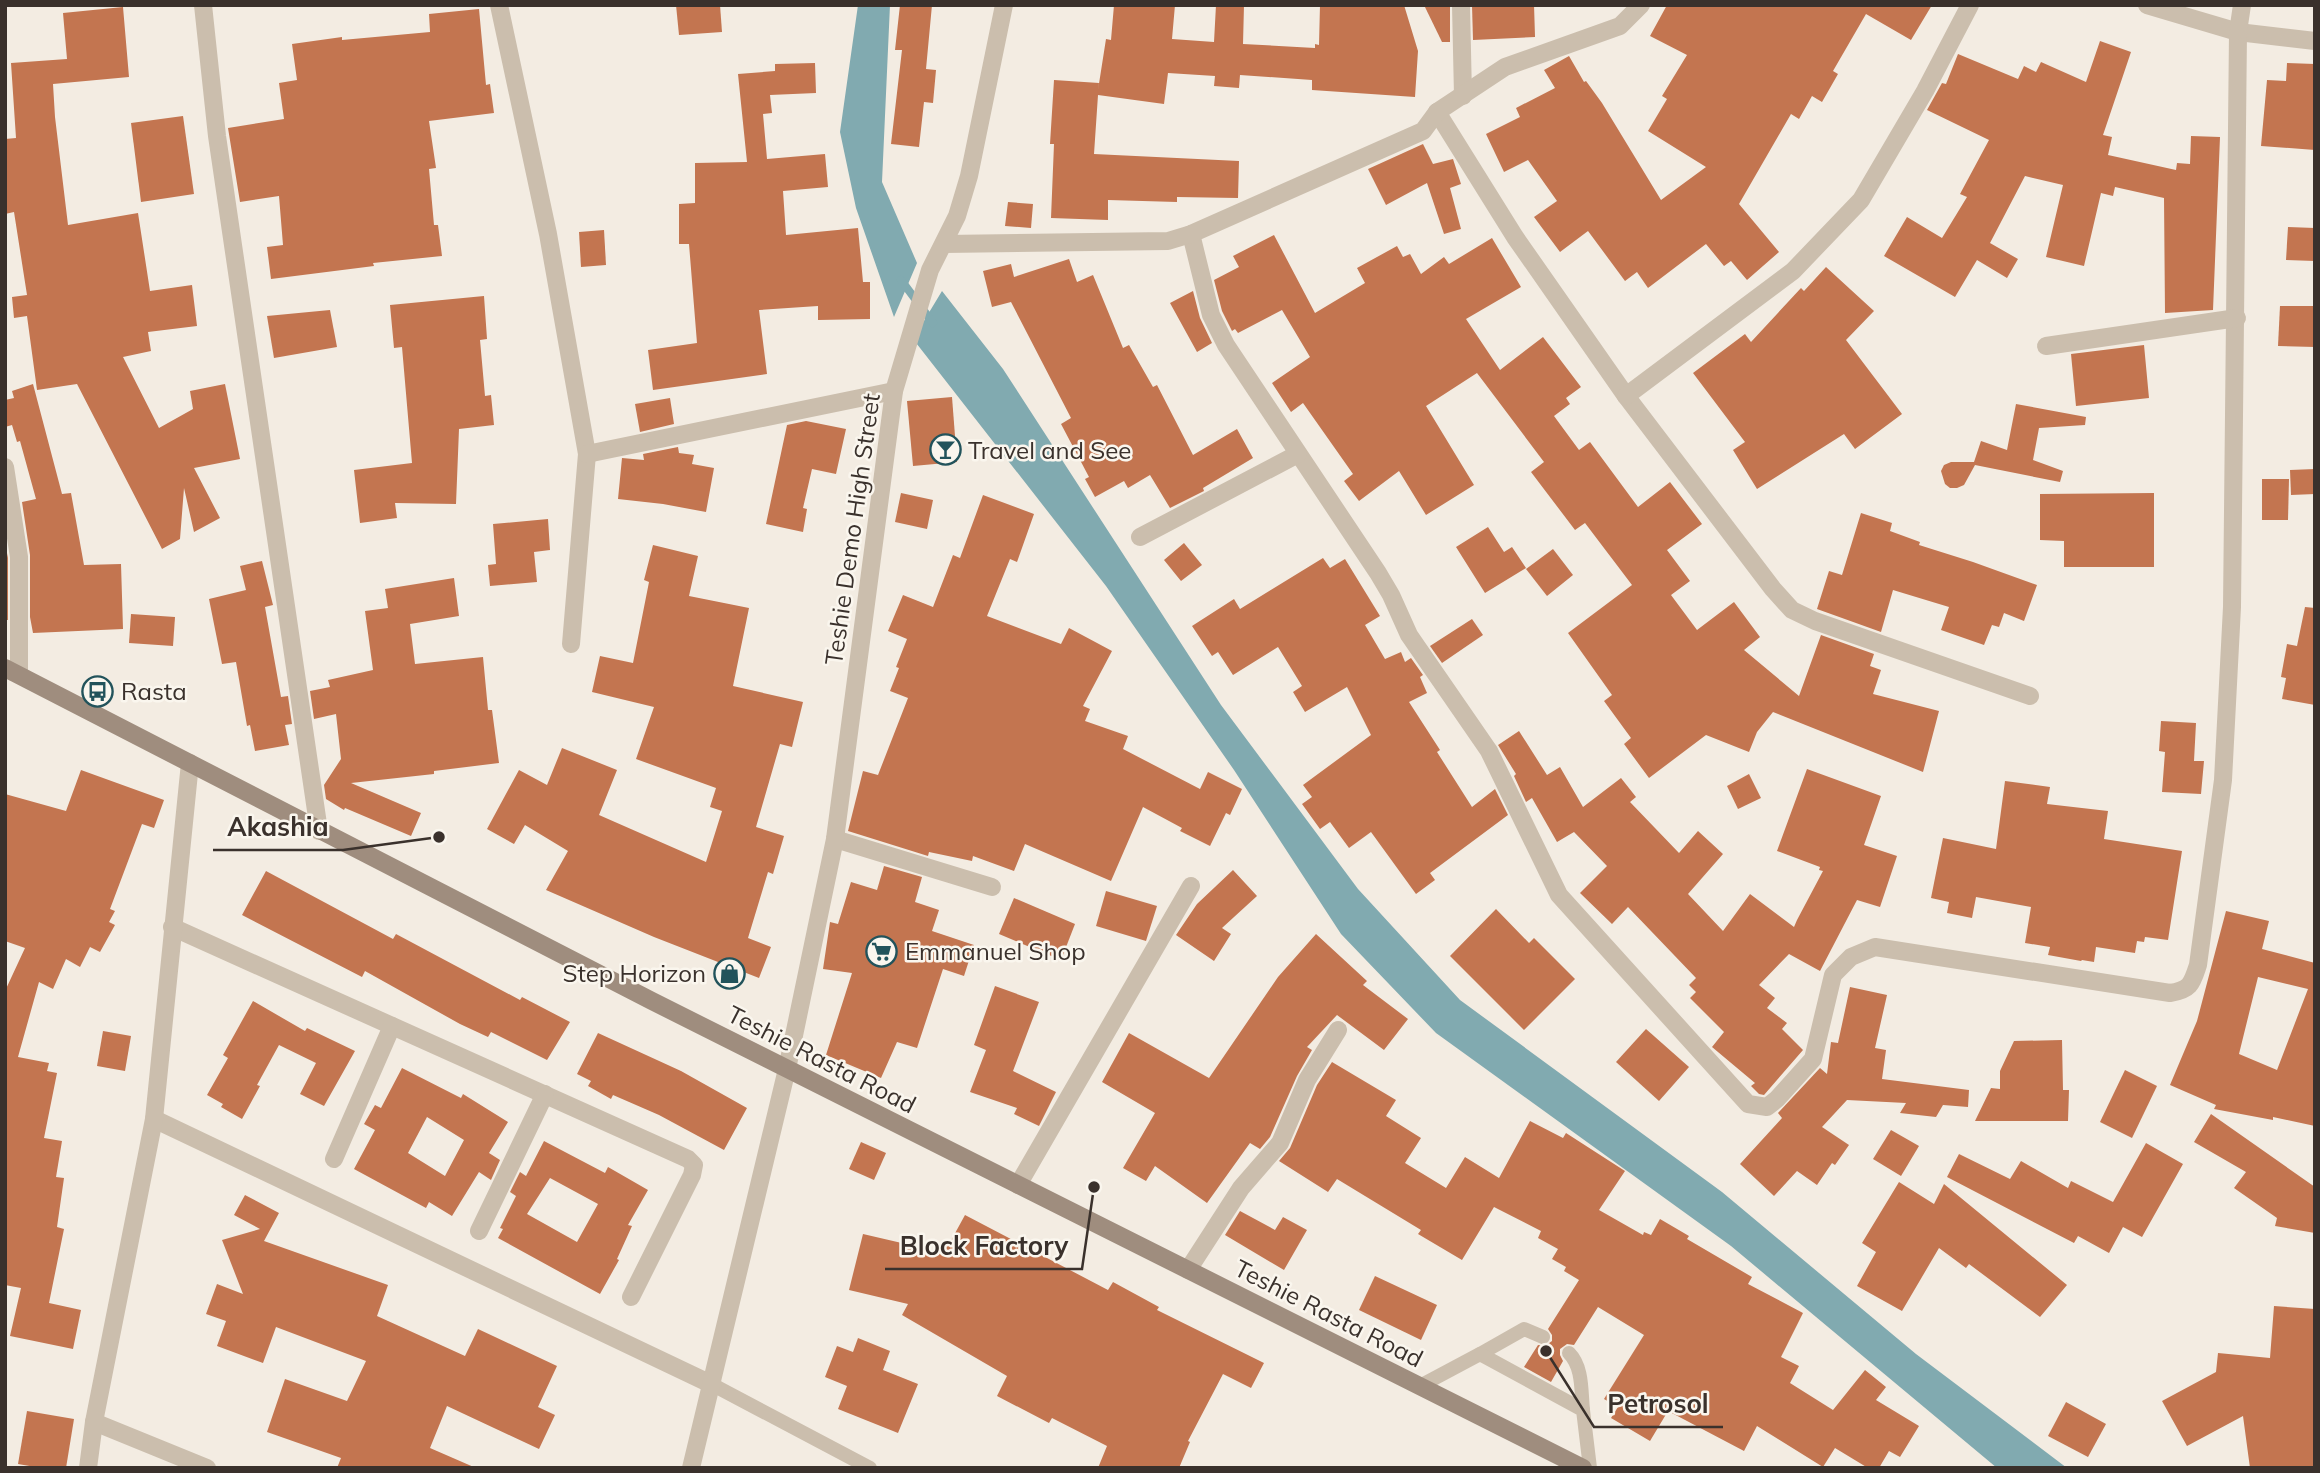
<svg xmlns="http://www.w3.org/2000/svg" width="2320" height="1473" font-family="Mulish,sans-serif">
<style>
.water{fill:#81aab0}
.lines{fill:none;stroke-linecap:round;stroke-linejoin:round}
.stream{stroke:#81aab0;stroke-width:8}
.building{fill:#c37550;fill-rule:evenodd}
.service{stroke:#cbbead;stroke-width:14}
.minor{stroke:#cbbead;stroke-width:18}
.tertiary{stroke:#cbbead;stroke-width:18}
.secondary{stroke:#9f8d7e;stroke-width:18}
.labels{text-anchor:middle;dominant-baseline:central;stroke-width:5;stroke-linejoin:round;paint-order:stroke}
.poi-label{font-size:24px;fill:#3a312c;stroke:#faf6ee;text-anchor:start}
.street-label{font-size:24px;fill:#3a312c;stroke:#faf6ee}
.leader{fill:none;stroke:#3a312c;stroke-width:2.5}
.callout-dot{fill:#3a312c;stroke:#faf6ee;stroke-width:2.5}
.callout-label{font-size:26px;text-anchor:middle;font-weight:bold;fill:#3a312c;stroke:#faf6ee;stroke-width:5;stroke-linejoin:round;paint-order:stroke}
</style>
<rect width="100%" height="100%" fill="#f3ece2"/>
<!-- water -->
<g class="water">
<polygon points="858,5 890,5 882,182 917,263 894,317 856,208 840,132"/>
<polygon points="942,291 1003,369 1221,705 1358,889 1460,1000 1722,1192 1916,1354 2067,1468 1997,1468 1731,1246 1436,1033 1341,934 1234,770 1106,586 913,339"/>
</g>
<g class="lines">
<!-- stream -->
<polyline class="stream" points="901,280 933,323"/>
</g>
<!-- building -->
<g class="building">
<polygon points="676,5 720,5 722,32 679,35"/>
<polygon points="900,5 932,5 926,69 936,70 933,103 924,102 919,147 891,144 902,50 895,50"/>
<polygon points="1114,5 1175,5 1172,39 1214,42 1216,5 1244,5 1243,44 1315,48 1315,44 1319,45 1320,5 1404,5 1418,51 1415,97 1312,90 1312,80 1240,75 1239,88 1214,86 1215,76 1168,73 1164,104 1098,95 1094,154 1239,161 1238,198 1177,197 1177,202 1108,200 1108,220 1051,218 1054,144 1050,144 1054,80 1099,83 1098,90 1106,39 1111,40"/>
<polygon points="1424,5 1450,5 1450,42 1442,42"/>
<polygon points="1472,5 1534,5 1535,37 1473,40"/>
<polygon points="1667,5 1932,5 1911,40 1866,14 1833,71 1838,74 1822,102 1812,96 1799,119 1791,114 1739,204 1779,252 1747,280 1731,261 1724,266 1706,244 1648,288 1637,272 1625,281 1588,231 1560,252 1534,217 1557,201 1528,160 1504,172 1486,134 1520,117 1516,108 1555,88 1544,70 1569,56 1584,82 1586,81 1602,103 1661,200 1706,167 1648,131 1667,99 1662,96 1687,55 1650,36"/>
<polygon points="123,7 129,77 53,84 55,117 68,225 138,213 150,291 192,285 197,326 148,332 151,351 123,357 159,428 193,409 190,391 225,384 240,459 194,468 220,518 194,532 184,488 180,539 162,549 77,384 37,390 27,316 14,318 12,297 27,295 14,212 5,214 5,139 16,138 11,63 67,59 63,13"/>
<polygon points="479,9 486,85 490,84 494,113 429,121 436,168 429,169 434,225 438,225 442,256 373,263 374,266 271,279 267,247 283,245 279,196 240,202 228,128 284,119 279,83 297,80 292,44 342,37 342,40 430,32 429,14"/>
<polygon points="2100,41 2131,52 2103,135 2112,137 2108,155 2176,170 2177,163 2190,164 2191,136 2220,137 2213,310 2165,313 2164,198 2115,187 2113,196 2101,193 2084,266 2046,257 2063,185 2025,176 1990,243 2018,259 2007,278 1977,260 1955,297 1884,256 1907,217 1942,238 1967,197 1960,194 1989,140 1927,110 1942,83 1946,84 1958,54 2018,79 2024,66 2036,72 2041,62 2086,82"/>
<polygon points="815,63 816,93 770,95 772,113 763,114 767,159 825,154 828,187 783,191 786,235 858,228 863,282 870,282 870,319 818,320 818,306 759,310 767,374 653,390 648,350 697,343 689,244 679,244 679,204 695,203 695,163 747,162 738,74 775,71 775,64"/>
<polygon points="2287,63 2315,64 2315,150 2261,146 2267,80 2286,81"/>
<polygon points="183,116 194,194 141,202 131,123"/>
<polygon points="1423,144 1433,164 1453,159 1461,184 1450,188 1461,229 1444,234 1427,183 1386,205 1368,169"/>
<polygon points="1008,202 1033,204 1031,228 1005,226"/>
<polygon points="2288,227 2315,228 2315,261 2286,260"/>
<polygon points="604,230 606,265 581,267 579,232"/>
<polygon points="1274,235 1315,313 1365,283 1357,268 1397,246 1403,257 1410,254 1421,274 1444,257 1449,264 1492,238 1521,287 1466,319 1500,370 1543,337 1581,387 1566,398 1570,404 1554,416 1579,450 1590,442 1638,507 1670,482 1702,524 1667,550 1690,581 1671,595 1697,630 1734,602 1760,637 1744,650 1799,696 1821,635 1874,654 1870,666 1881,670 1873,694 1939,711 1923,772 1773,712 1757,732 1749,752 1706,735 1649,778 1624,744 1631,738 1604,701 1612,695 1568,633 1632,585 1585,523 1575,530 1531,472 1544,462 1477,373 1426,406 1474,485 1426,515 1399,471 1359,501 1344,481 1353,474 1303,403 1291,412 1272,383 1310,357 1282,310 1238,333 1235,329 1232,331 1222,311 1214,280 1239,267 1233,256"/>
<polygon points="1069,259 1077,282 1093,275 1123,348 1129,345 1153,387 1157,385 1193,455 1237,429 1253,458 1203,488 1204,491 1170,508 1150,475 1128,488 1124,481 1095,497 1085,479 1089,477 1061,424 1071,418 1011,302 992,307 983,271 1011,264 1014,277"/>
<polygon points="1826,267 1874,311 1846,340 1902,414 1855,449 1844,434 1757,489 1733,450 1745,442 1693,373 1745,334 1751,342 1801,288 1804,291"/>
<polygon points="1193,291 1200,318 1212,343 1197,352 1170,303"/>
<polygon points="484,296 487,339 480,340 485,396 491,395 494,425 459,429 456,504 395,503 397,518 360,523 354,470 412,463 402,347 394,348 390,305"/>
<polygon points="2280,306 2315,306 2315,347 2278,346"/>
<polygon points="330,310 337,347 274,358 267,316"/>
<polygon points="2144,345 2149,398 2076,406 2071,354"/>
<polygon points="33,384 62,494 71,493 84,565 121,564 123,629 33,633 30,617 30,555 22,502 36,499 20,441 17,442 12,425 5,427 5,400 14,398 12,391"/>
<polygon points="952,397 957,462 913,466 907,401"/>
<polygon points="670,398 674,424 640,432 635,404"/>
<polygon points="2016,404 2086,417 2085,425 2039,428 2033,460 2063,471 2060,482 1975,465 1964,485 1957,488 1950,488 1945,484 1941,471 1944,465 1951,462 1974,462 1981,441 2007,450"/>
<polygon points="806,421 846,429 836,474 812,469 803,508 807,509 803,532 766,524 787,425"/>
<polygon points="678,447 679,453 694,455 692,464 714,468 706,512 663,504 618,499 622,458 644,460 643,454"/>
<polygon points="2315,469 2315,494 2291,495 2290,470"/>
<polygon points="2262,479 2289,479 2288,520 2262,520"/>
<polygon points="901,493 933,500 927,529 895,522"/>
<polygon points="2154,493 2154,567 2064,567 2064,541 2040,540 2040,494"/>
<polygon points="983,495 1034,514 1017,562 1010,559 987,616 1061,644 1069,628 1112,651 1083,706 1090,709 1085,721 1128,736 1123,749 1200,789 1208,772 1242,789 1230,815 1226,813 1210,846 1180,831 1182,828 1143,807 1111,881 1025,844 1014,871 973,856 972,861 929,852 928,856 848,831 863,771 878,775 908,698 890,691 899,668 896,667 907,639 888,631 903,595 933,607 953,555 960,558"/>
<polygon points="1861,513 1892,523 1890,531 1920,542 1919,545 1973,562 2037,585 2024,621 2004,613 1999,627 1992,625 1984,645 1941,630 1949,607 1893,590 1881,632 1817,609 1829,571 1842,575"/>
<polygon points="548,519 550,550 534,552 537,582 490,586 488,565 496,564 493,524"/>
<polygon points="1488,527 1504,552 1512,547 1526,568 1485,593 1456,547"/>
<polygon points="5,543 8,558 8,620 5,620"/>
<polygon points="1184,543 1202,565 1181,581 1164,560"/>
<polygon points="653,545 698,556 689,596 749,608 733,686 803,702 792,747 780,744 756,827 784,836 773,874 768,872 748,938 771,947 759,978 654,937 546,890 568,851 525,825 514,844 487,829 519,770 547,785 562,748 617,770 599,815 706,862 722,811 710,807 716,788 636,759 654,707 592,692 600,656 633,663 649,582 644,580"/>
<polygon points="1553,549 1573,575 1547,596 1526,569"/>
<polygon points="1323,558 1330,568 1345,559 1380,616 1365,625 1385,659 1401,652 1405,662 1411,658 1423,675 1420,677 1427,693 1409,702 1440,750 1437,752 1472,807 1495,789 1508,815 1430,873 1435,880 1416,894 1371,832 1349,848 1330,822 1320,829 1302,804 1312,797 1303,785 1371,735 1347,687 1305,712 1293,692 1302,686 1278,647 1233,675 1218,652 1212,656 1192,626 1234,599 1240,609"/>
<polygon points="262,561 273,605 265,607 281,697 288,696 292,724 285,725 289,745 255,751 250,725 247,726 236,662 222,664 209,599 246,590 240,566"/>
<polygon points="454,578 459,616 410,624 415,664 483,657 488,710 492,710 499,763 434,771 434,774 351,783 421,813 411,836 345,808 344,810 326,799 324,785 341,759 336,714 314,719 310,691 330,687 328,680 373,670 365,611 388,608 385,589"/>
<polygon points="2305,607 2315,608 2315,705 2282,699 2286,678 2281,677 2287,644 2297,646"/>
<polygon points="131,614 175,617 173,646 129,643"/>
<polygon points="1472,619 1483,635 1442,663 1430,646"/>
<polygon points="2161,721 2196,723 2194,761 2204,761 2201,794 2162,792 2165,752 2159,751"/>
<polygon points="1519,731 1547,775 1560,767 1583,807 1621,778 1636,797 1630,802 1679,853 1698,831 1723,854 1688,894 1723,931 1750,894 1794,927 1797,920 1823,871 1819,870 1820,867 1777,851 1807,769 1881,796 1864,845 1897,856 1880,907 1857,900 1820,971 1789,954 1759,985 1775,998 1767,1008 1787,1023 1782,1029 1803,1050 1764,1095 1759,1094 1751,1086 1755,1083 1712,1047 1724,1032 1690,998 1696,992 1689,985 1696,978 1628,907 1612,924 1580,893 1607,866 1574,832 1557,842 1532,798 1526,802 1514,776 1516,774 1498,745"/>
<polygon points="81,770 164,800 154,828 142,824 110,909 115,911 109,922 115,925 100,952 90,947 80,967 66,959 53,989 39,982 18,1057 49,1063 47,1071 57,1073 44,1138 62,1141 56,1177 64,1178 57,1227 64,1229 49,1303 81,1310 73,1349 10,1336 21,1288 5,1285 5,991 25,948 5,941 5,794 66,811"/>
<polygon points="1749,774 1761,798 1738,809 1727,786"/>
<polygon points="2005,781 2050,787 2047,804 2108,811 2104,839 2182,851 2168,940 2145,937 2144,942 2137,941 2135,953 2096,947 2094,962 2082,960 2081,961 2048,955 2050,947 2025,943 2031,907 1976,897 1972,918 1947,913 1949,902 1931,898 1943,838 1996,849"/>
<polygon points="884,866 922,877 915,902 939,910 932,931 974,945 964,976 943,969 917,1048 897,1042 881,1078 826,1055 852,973 823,969 830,922 838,924 851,882 877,890"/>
<polygon points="1233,870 1257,896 1222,928 1231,934 1214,961 1176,935 1197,904"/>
<polygon points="266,871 393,939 396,934 520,1000 522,997 570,1022 547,1060 491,1032 488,1037 460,1024 365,971 362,977 242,915"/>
<polygon points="1106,891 1157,906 1146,941 1096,926"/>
<polygon points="1014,898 1075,924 1061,960 999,934"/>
<polygon points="1496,909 1529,943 1534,938 1575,979 1524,1030 1450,956"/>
<path d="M2226 911 2269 921 2262 949 2315 963V1126L2273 1117V1120L2214 1109 2216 1105 2170 1085 2197 1021ZM2258 977 2308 989 2277 1070 2239 1054Z"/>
<polygon points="1316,934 1367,981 1363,985 1408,1019 1384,1050 1337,1015 1307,1047 1312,1050 1297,1076 1270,1137 1260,1149 1250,1143 1207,1203 1155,1166 1146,1181 1123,1168 1155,1113 1102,1082 1129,1033 1209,1078 1278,977"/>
<polygon points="995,986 1039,1002 1013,1071 1056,1092 1039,1126 1014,1114 1017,1108 970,1092 986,1050 974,1045"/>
<polygon points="1850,987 1887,995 1875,1048 1886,1050 1882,1079 1969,1090 1968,1107 1943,1105 1936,1117 1900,1113 1906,1103 1847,1100 1822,1127 1849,1145 1835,1165 1832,1163 1817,1185 1797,1171 1774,1196 1740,1164 1782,1118 1778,1113 1820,1068 1827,1074 1831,1042 1838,1043"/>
<polygon points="253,1001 305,1031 307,1028 355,1051 324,1106 300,1094 316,1063 279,1045 257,1085 260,1086 242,1119 221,1107 223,1104 207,1095 228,1058 223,1055"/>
<polygon points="1646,1029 1689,1067 1659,1101 1616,1062"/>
<polygon points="103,1031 131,1036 125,1071 97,1066"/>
<polygon points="598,1033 681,1071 747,1108 724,1150 659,1115 613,1095 611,1099 588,1086 591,1081 577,1074"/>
<polygon points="2062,1040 2063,1090 2069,1090 2068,1121 1975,1121 1991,1088 2000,1089 2000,1071 2014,1041"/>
<polygon points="1332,1062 1396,1100 1386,1116 1421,1138 1405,1163 1446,1188 1465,1157 1499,1178 1530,1121 1563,1138 1566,1133 1625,1171 1599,1210 1643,1235 1644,1232 1651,1235 1660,1219 1689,1236 1687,1239 1752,1277 1748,1284 1803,1313 1781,1357 1799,1366 1790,1383 1833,1410 1865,1370 1886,1387 1876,1400 1919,1426 1900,1457 1889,1451 1879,1468 1868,1468 1835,1448 1823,1467 1757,1426 1744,1451 1668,1411 1650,1441 1611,1418 1618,1407 1604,1399 1644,1335 1598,1307 1574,1345 1567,1344 1560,1349 1560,1355 1563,1361 1551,1382 1524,1367 1538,1345 1545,1346 1552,1341 1552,1335 1548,1329 1579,1280 1564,1271 1566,1267 1552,1259 1558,1249 1538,1238 1541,1231 1494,1207 1462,1260 1418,1234 1421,1230 1337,1179 1328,1192 1279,1161 1290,1148 1317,1085"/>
<path d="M402 1068 461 1098 463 1094 508 1122 489 1153 500 1160 491 1180 479 1172 452 1216 429 1202 426 1208 354 1169 375 1130 364 1124 375 1105 381 1108ZM427 1117 464 1140 445 1176 408 1153Z"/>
<polygon points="2125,1070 2157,1086 2132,1138 2100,1122"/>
<polygon points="2211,1114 2315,1187 2315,1233 2275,1226 2277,1218 2234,1188 2246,1172 2194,1142"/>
<polygon points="1891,1130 1919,1146 1901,1176 1873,1159"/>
<path d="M544 1141 605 1173 608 1167 648 1190 628 1225 632 1226 617 1259 619 1260 600 1294 498 1238 503 1229 500 1228 516 1196 510 1192 520 1172 526 1176ZM550 1178 598 1204 577 1242 527 1214Z"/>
<polygon points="861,1142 886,1153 874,1180 849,1169"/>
<polygon points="2146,1143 2183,1164 2142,1237 2123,1227 2109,1253 2078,1236 2074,1243 1947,1177 1959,1154 2010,1179 2021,1161 2068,1188 2071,1181 2113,1202"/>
<polygon points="1899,1182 1934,1204 1944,1184 2067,1285 2040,1317 1969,1264 1966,1268 1939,1248 1902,1311 1857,1286 1876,1252 1862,1243"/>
<polygon points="245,1195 279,1213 264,1241 388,1285 377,1316 465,1356 478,1329 557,1366 538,1407 555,1415 539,1449 447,1406 430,1448 476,1468 337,1468 341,1458 267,1432 285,1379 347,1401 366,1361 276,1327 263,1363 217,1346 226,1321 206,1314 217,1284 243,1294 222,1240 260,1229 234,1215"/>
<polygon points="1240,1211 1275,1230 1283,1217 1307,1230 1284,1270 1225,1235"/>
<polygon points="965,1215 1108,1290 1113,1282 1159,1307 1157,1310 1264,1363 1251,1388 1223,1374 1188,1441 1190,1442 1179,1468 1098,1468 1107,1446 1052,1418 1049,1423 997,1396 1007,1376 902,1315 908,1304 849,1290 863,1234 936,1251 941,1243 948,1246"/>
<polygon points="1375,1276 1437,1305 1421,1340 1359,1310"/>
<polygon points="2274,1306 2315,1309 2315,1468 2250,1468 2243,1416 2187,1446 2162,1401 2216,1372 2218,1353 2270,1358"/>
<polygon points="858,1338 890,1351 883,1370 918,1384 898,1433 838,1409 847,1386 825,1377 837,1346 853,1352"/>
<polygon points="2066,1402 2106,1424 2088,1457 2048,1436"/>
<polygon points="27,1411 74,1419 66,1468 41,1468 18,1464"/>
</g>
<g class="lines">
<!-- service -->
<g class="service">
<path d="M1569 1353C1583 1367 1581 1391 1583 1410"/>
<polyline points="1480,1354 1524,1329 1543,1337"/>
<polyline points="713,1385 870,1468"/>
<polyline points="1420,1386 1480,1354 1583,1410 1590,1468"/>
</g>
<!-- minor -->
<g class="minor">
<polyline points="203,5 217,136 319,831"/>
<polyline points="499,5 548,234 587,454 571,644"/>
<polyline points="1461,5 1463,96"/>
<polyline points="2147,5 2238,32 2315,41"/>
<polyline points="1437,112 1515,237 1626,396 1773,589 1792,610 1815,621 2030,696"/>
<path d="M1191 234 1211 315 1226 345 1378 573 1391 595 1409 635 1489 751 1559 895 1748 1104 1767 1107 1777 1099 1813 1059 1833 975 1851 957 1875 947 2170 993C2191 990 2192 983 2198 965L2223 780 2232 607 2238 32 2242 5"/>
<polyline points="944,244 1168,241 1191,234 1423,131 1437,112 1505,67 1620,26 1641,5"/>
<polyline points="2046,346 2237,318"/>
<polyline points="1626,396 1793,271 1861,200 1925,91 1970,5"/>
<polyline points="587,454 894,391"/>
<polyline points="5,467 19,557 19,672 13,672"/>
<polyline points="1140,537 1298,454"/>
<polyline points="835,839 992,887"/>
<polyline points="172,927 688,1159 694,1165 692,1175 631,1297"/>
<polyline points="154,1119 713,1385"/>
<polyline points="334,1159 392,1026"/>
<polyline points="1018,1185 1191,886"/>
<polyline points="479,1231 545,1094"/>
<polyline points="1188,1270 1241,1188 1280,1143 1307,1080 1338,1030"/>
<polyline points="94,1422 207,1468"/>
<polyline points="88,1468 94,1422 154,1119 190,763"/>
<polyline points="691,1468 787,1069"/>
</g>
<!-- tertiary -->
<polyline class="tertiary" points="787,1069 835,839 894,391 930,270 957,216 969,176 1004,5"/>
<!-- secondary -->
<polyline class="secondary" points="5,668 652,1001 1583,1468"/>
</g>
<!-- icons -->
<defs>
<symbol id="bar-ring" viewBox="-11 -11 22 22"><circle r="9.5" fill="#faf6ee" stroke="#22535b" stroke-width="1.5"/><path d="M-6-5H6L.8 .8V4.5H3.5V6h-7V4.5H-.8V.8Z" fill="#22535b"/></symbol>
<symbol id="bus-ring" viewBox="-11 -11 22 22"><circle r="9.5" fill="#faf6ee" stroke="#22535b" stroke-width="1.5"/><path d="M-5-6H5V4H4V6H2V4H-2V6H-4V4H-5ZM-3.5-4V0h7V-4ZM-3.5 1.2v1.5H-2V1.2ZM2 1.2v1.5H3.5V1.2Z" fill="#22535b"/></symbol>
<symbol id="supermarket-ring" viewBox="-11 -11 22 22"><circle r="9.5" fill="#faf6ee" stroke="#22535b" stroke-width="1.5"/><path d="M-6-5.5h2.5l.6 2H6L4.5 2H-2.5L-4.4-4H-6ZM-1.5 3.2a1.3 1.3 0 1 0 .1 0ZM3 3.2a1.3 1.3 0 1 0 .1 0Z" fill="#22535b"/></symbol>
<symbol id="shop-ring" viewBox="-11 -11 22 22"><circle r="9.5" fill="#faf6ee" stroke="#22535b" stroke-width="1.5"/><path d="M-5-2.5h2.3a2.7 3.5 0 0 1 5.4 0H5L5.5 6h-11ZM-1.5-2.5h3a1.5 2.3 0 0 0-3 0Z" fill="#22535b"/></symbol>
</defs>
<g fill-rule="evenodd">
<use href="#bar-ring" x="928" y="432" width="35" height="35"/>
<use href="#bus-ring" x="80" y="674" width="35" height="35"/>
<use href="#supermarket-ring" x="864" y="934" width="35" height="35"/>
<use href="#shop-ring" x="712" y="956" width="35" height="35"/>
</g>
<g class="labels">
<!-- poi labels -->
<g class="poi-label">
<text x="968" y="450">Travel and See</text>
<text x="121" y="691">Rasta</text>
<text x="905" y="951">Emmanuel Shop</text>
<text x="706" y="973" text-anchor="end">Step Horizon</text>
</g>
<!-- street labels -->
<g class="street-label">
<text transform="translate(852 529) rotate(-82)">Teshie Demo High Street</text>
<text transform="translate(822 1059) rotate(27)">Teshie Rasta Road</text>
<text transform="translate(1329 1313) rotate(27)">Teshie Rasta Road</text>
</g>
</g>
<!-- callouts -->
<path class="leader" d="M439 837L343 850H213M1094 1187L1082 1269H885M1546 1351L1594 1427H1723"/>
<g class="callout-dot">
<circle cx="439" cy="837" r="7"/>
<circle cx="1094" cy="1187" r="7"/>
<circle cx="1546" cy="1351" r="7"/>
</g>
<g class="callout-label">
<text x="278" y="836">Akashia</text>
<text x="984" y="1255">Block Factory</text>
<text x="1658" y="1413">Petrosol</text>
</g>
<!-- border -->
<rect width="2320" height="1473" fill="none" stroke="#3a312c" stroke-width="14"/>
</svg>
